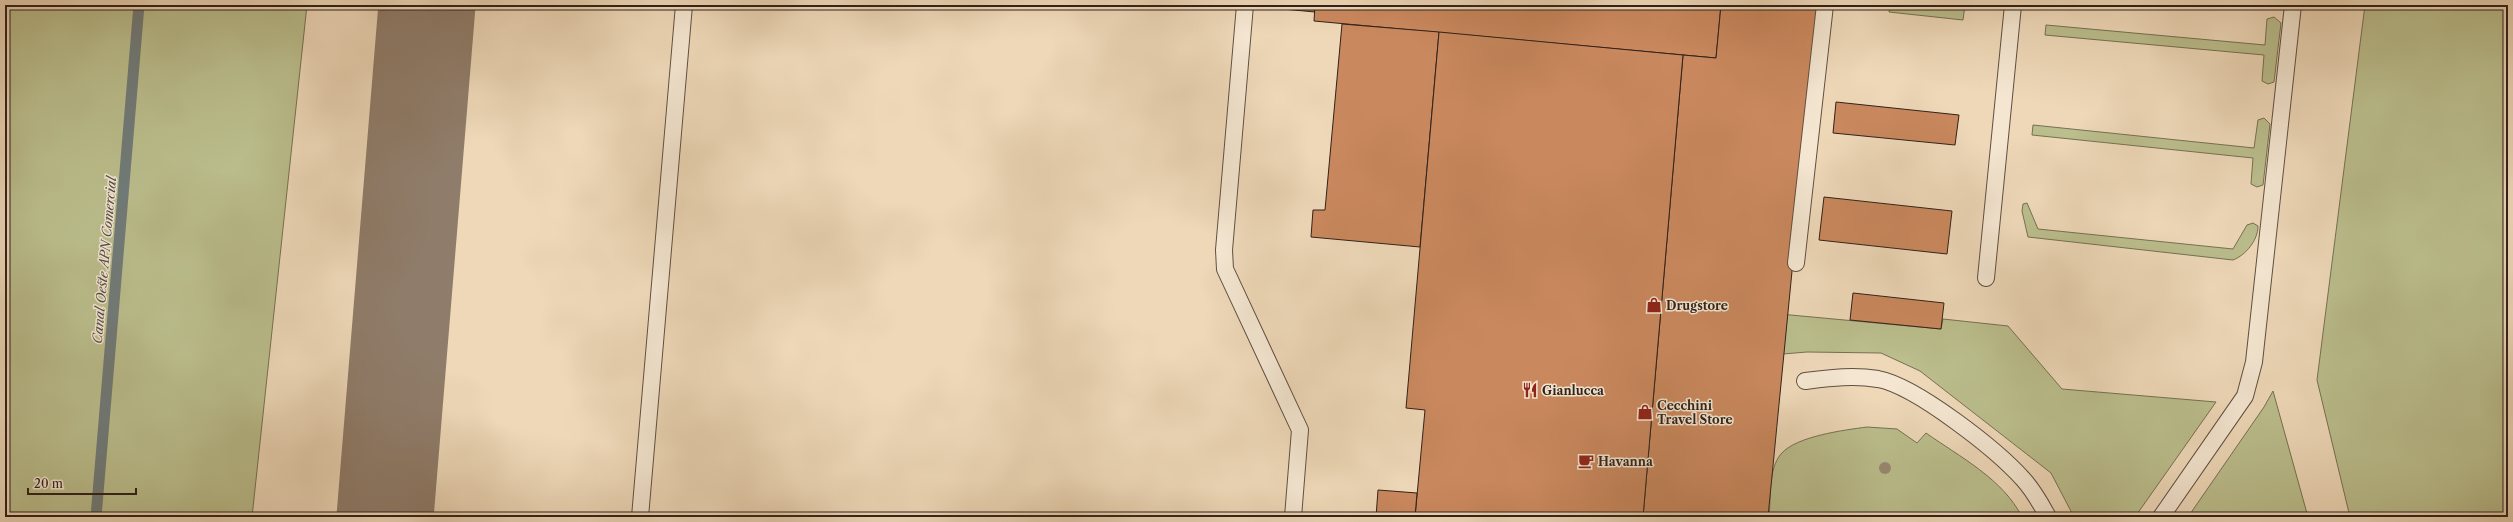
<svg xmlns="http://www.w3.org/2000/svg" width="2513" height="522" font-family="'Libre Caslon Text',serif">
<style>
.green{fill:#bbbe8d;stroke:#767054}
.lines{fill:none;stroke-linecap:round;stroke-linejoin:round}
.stream{stroke:#717c7a;stroke-width:11}
.taxiway{stroke:#8f7c6a;stroke-width:97}
.building{fill:#ca885e;stroke:#30211b}
.lane-casing{stroke:#604f42;stroke-width:18}
.lane{stroke:#f4e6d1;stroke-width:16}
.tree{fill:#998972}
.labels{text-anchor:middle;dominant-baseline:central;stroke-width:3;stroke-linejoin:round;paint-order:stroke}
.poi-label{font-size:12px;font-weight:bold;fill:#30211b;stroke:#f4e6d1;text-anchor:start}
.water-label{font-size:13px;font-style:italic;fill:#514e4a;stroke:#f4e6d1}
</style>
<rect width="100%" height="100%" fill="#eed8b8"/>
<filter id="stains"><feTurbulence type="fractalNoise" baseFrequency=".005" numOctaves="4"/><feColorMatrix values="0 0 0 0 .2 0 0 0 0 .09 0 0 0 0 .02 0 0 0 .5 -.17"/></filter>
<radialGradient id="worn" r=".72"><stop offset=".6" stop-color="#630" stop-opacity="0"/><stop offset="1" stop-color="#630" stop-opacity=".3"/></radialGradient>
<!-- green -->
<g class="green">
<polygon points="5,5 307,5 252,517 5,517"/>
<polygon points="1890,5 1965,5 1963,20 1889,12"/>
<polygon points="2365,5 2508,5 2508,517 2350,517 2317,380"/>
<polygon points="2274,17 2281,23 2274,82 2268,84 2262,81 2264,55 2045,35 2046,25 2265,45 2267,19"/>
<polygon points="2264,118 2270,124 2263,185 2257,187 2251,184 2253,158 2032,135 2033,125 2254,148 2258,120"/>
<path d="M2027 203 2038 229 2233 249 2247 225 2253 223 2258 226C2258 240 2246 255 2233 260L2028 237 2022 211 2023 204Z"/>
<polygon points="1780,314 1941,329 1943,319 2008,326 2062,389 2216,402 2135,517 2074,517 2051,473 1920,371 1881,353 1807,352 1783,354"/>
<polygon points="2273,391 2308,517 2188,517 2264,407"/>
<path d="M1867 427 1897 429 1917 443 1926 433C1960 457 2003 479 2022 517H1769C1771 499 1768 469 1781 454 1796 436 1845 430 1867 427Z"/>
</g>
<g class="lines">
<!-- stream -->
<polyline class="stream" points="96,517 139,5"/>
<!-- taxiway -->
<polyline class="taxiway" points="385,517 427,5"/>
</g>
<!-- building -->
<g class="building">
<polygon points="1240,5 1315,5 1315,12"/>
<polygon points="1315,5 1721,5 1716,58 1314,21"/>
<polygon points="1721,5 1818,5 1768,517 1643,517 1683,55 1716,58"/>
<polygon points="1342,24 1439,32 1420,247 1311,237 1313,210 1325,210"/>
<polygon points="1439,32 1683,55 1643,517 1415,517 1425,410 1406,408"/>
<polygon points="1836,102 1959,115 1955,145 1833,133"/>
<polygon points="1824,197 1952,211 1947,254 1819,240"/>
<polygon points="1853,293 1944,303 1941,329 1850,320"/>
<polygon points="1378,490 1417,493 1415,517 1376,517"/>
</g>
<g class="lines">
<defs>
<g id="lane">
<polyline points="1245,5 1224,250 1225,269 1300,430 1293,517"/>
<polyline points="1796,263 1825,5"/>
<polyline points="1986,278 2013,5"/>
<path d="M1805 381C1830 378 1853 375 1878 379 1916 386 1997 450 2023 479 2033 490 2041 504 2048 517"/>
<polyline points="640,517 684,5"/>
<polyline points="2161,517 2245,396 2254,362 2293,5"/>
</g>
</defs>
<!-- lane casing -->
<use href="#lane" class="lane-casing"/>
<!-- lane -->
<use href="#lane" class="lane"/>
</g>
<!-- trees -->
<circle class="tree" cx="1885" cy="468" r="6"/>
<!-- icons -->
<defs>
<symbol id="shop-bare" viewBox="-9 -9 18 18"><path d="M-5-2.5h2.3a2.7 3.5 0 0 1 5.4 0H5L5.5 6h-11ZM-1.5-2.5h3a1.5 2.3 0 0 0-3 0Z" fill="#8f2418" stroke="#f4e6d1" stroke-width="2.5" paint-order="stroke"/></symbol>
<symbol id="restaurant-bare" viewBox="-9 -9 18 18"><path d="M-5-6h1v4h1v-4h1v4h1v-4h1v5L-1.5 .5V6h-2V.5L-5-1ZM5-6V6H3V1.5H1.5Q1.5-4 5-6Z" fill="#8f2418" stroke="#f4e6d1" stroke-width="2.5" paint-order="stroke"/></symbol>
<symbol id="cafe-bare" viewBox="-9 -9 18 18"><path d="M-5.5-4.5H6V0H3Q3 3.5 0 3.5H-2.5Q-5.5 3.5-5.5 0ZM3-3.2v2h1.7v-2ZM-6 4.5H4V6H-6Z" fill="#8f2418" stroke="#f4e6d1" stroke-width="2.5" paint-order="stroke"/></symbol>
</defs>
<g fill-rule="evenodd">
<use href="#shop-bare" x="1643" y="294" width="22" height="22"/>
<use href="#restaurant-bare" x="1519" y="379" width="22" height="22"/>
<use href="#shop-bare" x="1634" y="401" width="22" height="22"/>
<use href="#cafe-bare" x="1575" y="450" width="22" height="22"/>
</g>
<g class="labels">
<!-- poi labels -->
<g class="poi-label">
<text x="1666" y="305">Drugstore</text>
<text x="1542" y="390">Gianlucca</text>
<text x="1657" y="405">Cecchini<tspan x="1657" dy="14">Travel Store</tspan></text>
<text x="1598" y="461">Havanna</text>
</g>
<!-- water labels -->
<g class="water-label">
<text transform="translate(104 260) rotate(-85)">Canal Oeste APN Comercial</text>
</g>
</g>
<!-- margin -->
<rect width="2513" height="522" fill="none" stroke="#eed8b8" stroke-width="20"/>
<rect x="6" y="6" width="2501" height="510" fill="none" stroke="#30211b" stroke-width="2"/>
<rect x="10" y="10" width="2493" height="502" fill="none" stroke="#30211b"/>
<!-- scale -->
<path d="M28 488v6h108v-6" fill="none" stroke="#30211b" stroke-width="2"/>
<text x="34" y="488" font-size="12" fill="#30211b" stroke="#f4e6d1" stroke-width="3" paint-order="stroke">20 m</text>
<rect width="100%" height="100%" filter="url(#stains)"/>
<rect width="100%" height="100%" fill="url(#worn)"/>
</svg>
